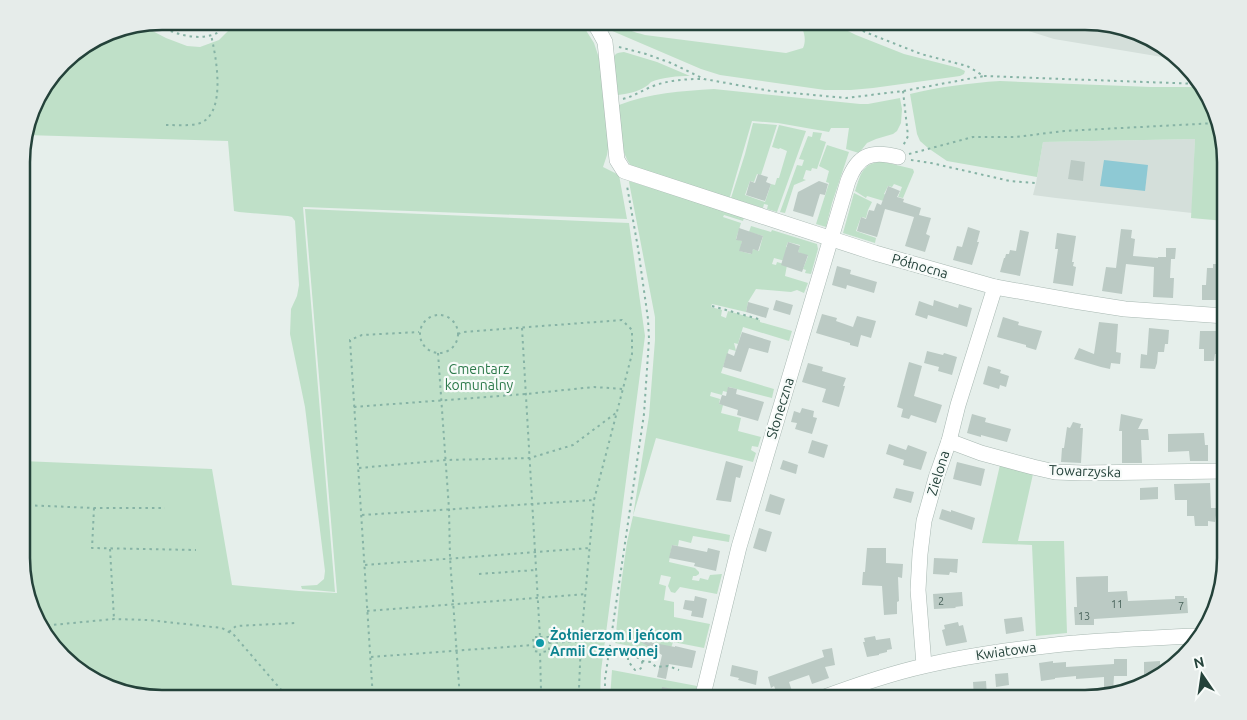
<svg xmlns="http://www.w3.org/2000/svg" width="1247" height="720" font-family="Ubuntu,sans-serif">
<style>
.built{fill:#d4dfda}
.green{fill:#bfe0c8}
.water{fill:#8ec9d4}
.building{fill:#bbcac4}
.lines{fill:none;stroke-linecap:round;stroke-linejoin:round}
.minor-casing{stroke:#a8b8b2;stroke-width:16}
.path{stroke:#86b3a5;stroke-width:2;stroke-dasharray:2.5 4;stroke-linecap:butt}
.minor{stroke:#fff;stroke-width:15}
.rail{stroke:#5f7d75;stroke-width:3;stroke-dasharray:10 5;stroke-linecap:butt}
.culture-dot{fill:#0f9aa8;stroke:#f7fbf9;stroke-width:2}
.labels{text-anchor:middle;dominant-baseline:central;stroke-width:4.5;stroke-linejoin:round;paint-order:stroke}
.number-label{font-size:11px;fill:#4a645c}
.street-label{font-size:14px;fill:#24423a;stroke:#f7fbf9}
.park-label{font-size:14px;fill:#2d7a4b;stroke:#f7fbf9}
.culture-label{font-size:14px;font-weight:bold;fill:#0d838f;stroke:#f7fbf9;text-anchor:start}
.rim{fill:none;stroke:#24423a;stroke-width:2.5}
</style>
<rect width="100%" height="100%" fill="#e6efeb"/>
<!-- built -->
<g class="built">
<polygon points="997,21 1085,21 1156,40 1174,59 1054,39"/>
<polygon points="1195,139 1192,213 1056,198 1033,195 1036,183 1043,142"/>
</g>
<!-- green -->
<g class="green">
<polygon points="238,21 578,21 582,24 594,43 600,61 609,144 607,155 603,167 619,175 627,219 303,207 335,592 302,589 301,586 317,585 324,579 325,571 305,407 290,334 291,309 297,296 299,285 295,221 292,217 288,216 239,212 234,211 228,141 25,135 36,99 69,56 108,32 141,25 166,38 187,46 200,47 219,40"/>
<path d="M602 21H614C622 29 634 32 645 35L786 53 803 48C807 39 804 27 796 21H828L856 35 904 54 959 68 965 71 964 74 960 76 873 88 851 90H825L720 75 701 69 610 30Z"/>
<path d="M624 52 657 62 690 76C678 76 663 77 651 82 649 84 647 86 645 87 637 92 627 94 618 95L614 58C615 52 619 53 624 52Z"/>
<path d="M1000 81 1151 87H1203L1207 91 1225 153V221L1191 218 1195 139 1043 142 1037 177 947 161 928 148 920 141 917 134 910 94C939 87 969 83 1000 81Z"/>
<path d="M714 89 860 104H868L900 98 902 109 901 123 897 131 893 134 876 139 867 143 859 153 846 149 849 128H831L829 132 778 123 752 121 729 200 632 167C619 151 620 128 618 109L619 105C649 93 682 91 714 89Z"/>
<polygon points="753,123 777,125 761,175 757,174 754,182 750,181 745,195 765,202 771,184 775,185 777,178 779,178 787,151 780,148 779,149 772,147 779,125 806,131 777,212 767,209 768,205 764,204 763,208 731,198 745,154"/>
<polygon points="813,132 822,133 820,140 826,142 817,169 812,168 811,171 806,170 803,179 806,180 794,185 785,213 780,212 797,165 802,166 804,160 799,159 808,136 812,137"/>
<polygon points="827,145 849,152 832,203 826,227 816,224 829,183 826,182 829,171 819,166"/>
<path d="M878 162H884L913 169 914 172 903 198 898 197 902 187 894 184 892 187 888 186 884 194 895 199 894 204 867 196 866 198 855 191C860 177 861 165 878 162Z"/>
<polygon points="629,182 629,181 744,217 743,221 724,215 723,217 741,223 736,239 742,241 740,251 751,254 753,249 759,251 763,236 749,232 751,226 771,232 772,230 817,244 818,249 811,274 805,273 806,270 803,269 808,256 798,252 800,245 788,242 786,247 789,248 785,261 774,258 772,264 776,265 777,262 787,265 785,276 808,283 804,293 797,290 791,292 756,289 748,302 746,312 712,304 711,307 722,310 721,316 726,318 728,311 760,320 760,322 792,331 789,341 743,327 738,344 734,343 736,351 729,349 721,373 774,389 772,398 729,387 727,392 723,391 722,395 711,392 710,396 720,399 719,404 723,405 721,413 741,418 738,431 761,437 758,447 752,446 751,450 756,453 753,462 656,438 633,516 730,535 729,542 693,536 691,543 679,540 678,546 672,545 669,562 695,568 699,572 699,574 696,576 693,576 692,580 699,581 700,578 708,580 710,575 722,574 717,594 680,587 675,593 671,592 668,586 671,577 661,575 659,584 666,586 664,600 674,602 674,617 710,624 704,648 673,642 671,648 659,646 660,644 652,642 650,650 615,643 620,592 627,542 633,516 649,416 655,340 655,317"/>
<polygon points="854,193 872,202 868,210 866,218 861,217 856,231 876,238 875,243 843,233"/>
<polygon points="305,209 629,223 645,336 601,671 600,699 162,699 91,680 45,636 22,576 22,461 212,469 232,585 299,591 337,593"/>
<polygon points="1000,465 1033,474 1018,541 1064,541 1067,633 1036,636 1032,545 982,543"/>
<polygon points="612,670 697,686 694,699 610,699"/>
</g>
<!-- water -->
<polygon class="water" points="1104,160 1148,165 1145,191 1100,186"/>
<!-- building -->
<g class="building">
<polygon points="1071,160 1085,162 1083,181 1068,179"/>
<polygon points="758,174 768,177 766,182 771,184 765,201 746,195 750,181 755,183"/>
<polygon points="819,181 828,184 825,195 820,194 813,217 793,211 798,192"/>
<polygon points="888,186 900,191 897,197 904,199 903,202 921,208 919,215 931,218 926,234 930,236 925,252 905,246 914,217 885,209 877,237 857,231 861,217 866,219 869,210 874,211 877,203 881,205"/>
<polygon points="968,227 980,231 977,242 979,242 972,265 953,260 957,246 962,247"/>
<polygon points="739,228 763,236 758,251 753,249 752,254 739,251 742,241 736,240"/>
<polygon points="1121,229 1132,230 1131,238 1135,239 1133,256 1158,258 1158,257 1166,257 1166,248 1176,248 1175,259 1171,259 1170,278 1174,278 1173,298 1153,297 1154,267 1126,264 1122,294 1102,291 1106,267 1116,268"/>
<polygon points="1020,230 1029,232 1020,276 1000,272 1004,258 1005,258 1006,254 1009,254 1010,250 1016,251"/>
<polygon points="1057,233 1076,236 1072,262 1074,262 1073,266 1076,267 1073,286 1053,283 1058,249 1055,249"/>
<polygon points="788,242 800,246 798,252 808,255 802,272 781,265"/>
<polygon points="1213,264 1225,264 1225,273 1222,273 1222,300 1202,300 1202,285 1206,285 1207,268 1213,268"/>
<polygon points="837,266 851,270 850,274 877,282 874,293 847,285 846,289 832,285"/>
<polygon points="776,300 793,305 790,315 773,310"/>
<polygon points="934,300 958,308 959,304 972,308 967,327 928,315 927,319 915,315 919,301 933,306"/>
<polygon points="748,302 769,308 766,318 746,312"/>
<polygon points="822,314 837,318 836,321 853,327 857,316 876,321 871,338 861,335 858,347 850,345 850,343 816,333"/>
<polygon points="1003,317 1019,322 1018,325 1042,331 1036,350 1026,347 1026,345 997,337"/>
<polygon points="1099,322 1118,324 1116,352 1121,353 1120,364 1111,363 1110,369 1101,367 1074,359 1079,348 1094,354"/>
<polygon points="1149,328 1169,330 1168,344 1165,344 1164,352 1158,352 1157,363 1155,369 1140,368 1141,354 1147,355"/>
<polygon points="1200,331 1221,331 1221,354 1215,354 1214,361 1204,361 1204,349 1199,349"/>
<polygon points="742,332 771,341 768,353 749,348 741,372 723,367 727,353 734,356"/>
<polygon points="927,351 943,355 944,353 957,357 952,375 938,371 939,367 924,363"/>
<polygon points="909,362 922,366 914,396 942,405 936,423 911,415 909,419 901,417 903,409 897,407"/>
<polygon points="808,363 823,367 822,371 846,378 843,386 845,386 839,407 822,402 826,389 802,382"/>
<polygon points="988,366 1001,370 1000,373 1009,376 1006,387 1000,385 999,389 983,384"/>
<polygon points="728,387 737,389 736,394 764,402 758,421 737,415 738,410 719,404 722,395 726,396"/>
<polygon points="802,408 814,411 813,417 817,418 812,434 795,429 797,423 791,422 794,411 800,413"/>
<polygon points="972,414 986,418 985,422 1011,429 1007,442 981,435 981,437 967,433"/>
<polygon points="1121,414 1143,419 1138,429 1148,429 1149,440 1141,440 1142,463 1122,463 1122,431 1119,431"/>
<polygon points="1073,422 1081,424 1080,428 1083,428 1081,463 1061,462 1062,448 1064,448 1067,427 1070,428"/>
<polygon points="1204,433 1205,445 1208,445 1208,461 1190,461 1189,451 1168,452 1168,434"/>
<polygon points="812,440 828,445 824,458 808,453"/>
<polygon points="889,444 906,450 908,445 927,452 921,470 903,465 904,460 886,454"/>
<polygon points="783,460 798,465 796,474 780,469"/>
<polygon points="726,461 743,466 740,478 736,477 731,502 716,500"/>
<polygon points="957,462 985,469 981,486 953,479"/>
<polygon points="1210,483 1211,508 1217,508 1215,522 1208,521 1208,526 1195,526 1194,516 1187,516 1187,500 1175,500 1174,484"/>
<polygon points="1158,487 1158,499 1140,500 1140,488"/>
<polygon points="896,488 914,492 911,503 893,498"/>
<polygon points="770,494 785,499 780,515 765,511"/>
<polygon points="942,509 951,512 951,510 975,518 972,530 939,519"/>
<polygon points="759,528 772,532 766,552 753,548"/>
<polygon points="672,545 707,552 708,548 720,551 716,571 694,566 695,563 669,558"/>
<polygon points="867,548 886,548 886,563 903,564 902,578 898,577 899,601 897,602 897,614 884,615 882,586 862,585 863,572 865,572"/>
<polygon points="934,558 958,559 957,573 950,572 949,575 933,574"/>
<polygon points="1108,576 1108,592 1127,591 1128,601 1175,599 1175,596 1184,596 1184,598 1187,598 1188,613 1094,619 1094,625 1075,625 1074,607 1077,607 1076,577"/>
<polygon points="962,592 963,606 955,607 956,608 934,609 933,594"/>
<polygon points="695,596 707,599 703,618 691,616 692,611 683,609 685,600 694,601"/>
<polygon points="1022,617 1024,631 1006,634 1004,619"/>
<polygon points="958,622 959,626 963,625 967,642 946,646 942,630 945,629 944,625"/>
<polygon points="875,636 876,640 890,638 892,649 887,650 887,652 879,654 879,655 867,657 863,642 865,642 864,638"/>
<polygon points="638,640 675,647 675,646 696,651 692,668 669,664 666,679 657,677 662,655"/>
<polygon points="832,648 835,665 825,667 829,678 812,684 809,675 789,682 792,691 778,696 774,686 771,688 768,677 824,657 822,650"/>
<polygon points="1114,659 1127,659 1127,676 1114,676 1113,693 1104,695 1104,677 1076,679 1076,676 1055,678 1055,679 1041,681 1039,663 1053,661 1053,663 1066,662 1066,667 1114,664"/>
<polygon points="1160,661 1160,675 1144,675 1144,662"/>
<polygon points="732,665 758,671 756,685 738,680 739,678 730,676"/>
<polygon points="1008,673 1009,685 996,687 995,674"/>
<polygon points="986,681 987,698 974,698 973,682"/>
<polygon points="662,687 694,693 693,699 660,699"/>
</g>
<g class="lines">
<defs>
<g id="minor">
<polyline points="592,21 598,29 605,42 617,160 624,171 875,253 995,287 1074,301 1125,309 1225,316"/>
<polyline points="949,441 981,453 1033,467 1055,472 1083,473 1225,471"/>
<polyline points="924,665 918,590 920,554 924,521 936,478 949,441 958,405 995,287"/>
<path d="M702 699 739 547 848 181C858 155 871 150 898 157"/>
<path d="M819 699C854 686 888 674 924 666 974 654 1024 648 1074 643 1116 640 1157 637 1199 636"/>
</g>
</defs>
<!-- minor casing -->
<use href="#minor" class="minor-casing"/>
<!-- path -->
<g class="path">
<polyline points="846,21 865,32 921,54 967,66 984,76 1199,84"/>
<path d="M153 23C171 32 194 42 215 34 220 32 225 25 230 21"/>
<polyline points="619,47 646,54 671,63 704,79 771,91 846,98 903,91 984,76"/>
<polyline points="903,91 908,136 903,146"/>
<path d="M623 99C635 96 644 89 656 85 671 80 686 79 702 79"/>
<path d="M166 125C176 125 188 126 197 124 228 117 216 56 211 35"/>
<polyline points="909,154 973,137 1016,137 1064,131 1217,123"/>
<polyline points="911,160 931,163 1010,181 1036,183"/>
<polyline points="712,306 762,320"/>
<circle cx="439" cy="334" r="19"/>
<polyline points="522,328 540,637 533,637 534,651 540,652 541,690"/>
<polyline points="458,334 463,332 622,320 632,330 632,354 594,500 581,641 579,688"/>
<polyline points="438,353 449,509 450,558 460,699"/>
<polyline points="354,407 526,394 594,387 623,389"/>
<polyline points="359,468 446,460 530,458 573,445 616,413"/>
<polyline points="22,505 94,508 165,508"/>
<polyline points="94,508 92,548 196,550"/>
<polyline points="362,515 594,500"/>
<polyline points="110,549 114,619"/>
<polyline points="365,565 590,548"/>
<polyline points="479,574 536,570"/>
<polyline points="367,611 586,594"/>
<polyline points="41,626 114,619 148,620 222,628 234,635 289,699"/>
<polyline points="229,632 236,626 295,623"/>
<polyline points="540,637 549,637 549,651 541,652"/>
<polyline points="549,643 581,641"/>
<polyline points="371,657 533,645"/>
<path d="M642 661C643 667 641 670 635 670L628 661V657L631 655H634L642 661 651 662 656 667 668 666 679 670"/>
<polyline points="373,699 350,340 362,335 419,332"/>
<polyline points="465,699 533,692"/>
<polyline points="605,699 605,679 644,414 649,339 648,319 638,248 627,186"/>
<polyline points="865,699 875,699"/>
</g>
<!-- minor -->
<use href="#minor" class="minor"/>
<!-- rail -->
<polyline class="rail" points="1069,21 1136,35"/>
</g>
<!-- markers -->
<circle class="culture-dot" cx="540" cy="643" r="5"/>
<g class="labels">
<!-- number labels -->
<g class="number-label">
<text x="941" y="601">2</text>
<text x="1117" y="604">11</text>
<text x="1181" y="606">7</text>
<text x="1084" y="616">13</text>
</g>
<!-- street labels -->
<g class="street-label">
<text transform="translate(920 266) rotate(16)">Północna</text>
<text transform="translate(780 408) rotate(-73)">Słoneczna</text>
<text transform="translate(1085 471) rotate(2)">Towarzyska</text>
<text transform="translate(938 473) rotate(-73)">Zielona</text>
<text transform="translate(1006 651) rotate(-8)">Kwiatowa</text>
</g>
<!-- park labels -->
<g class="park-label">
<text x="479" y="369">Cmentarz<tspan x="479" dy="16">komunalny</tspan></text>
</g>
<!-- culture labels -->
<g class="culture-label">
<text x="550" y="635">Żołnierzom i jeńcom<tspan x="550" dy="16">Armii Czerwonej</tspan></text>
</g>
</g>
<!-- crop -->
<path d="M0 0H1247V720H0ZM162 30H1085A132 132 0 0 1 1217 162V558A132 132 0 0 1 1085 690H162A132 132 0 0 1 30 558V162A132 132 0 0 1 162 30Z" fill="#e6ecea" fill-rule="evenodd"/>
<path class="rim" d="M162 30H1085A132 132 0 0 1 1217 162V558A132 132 0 0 1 1085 690H162A132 132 0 0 1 30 558V162A132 132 0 0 1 162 30Z"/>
<!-- north arrow -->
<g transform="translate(1202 675) rotate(347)" stroke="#f7fbf9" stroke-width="4" paint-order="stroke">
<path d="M0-4L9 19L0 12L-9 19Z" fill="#24423a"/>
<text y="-8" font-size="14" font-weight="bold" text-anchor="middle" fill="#24423a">N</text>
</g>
</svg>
